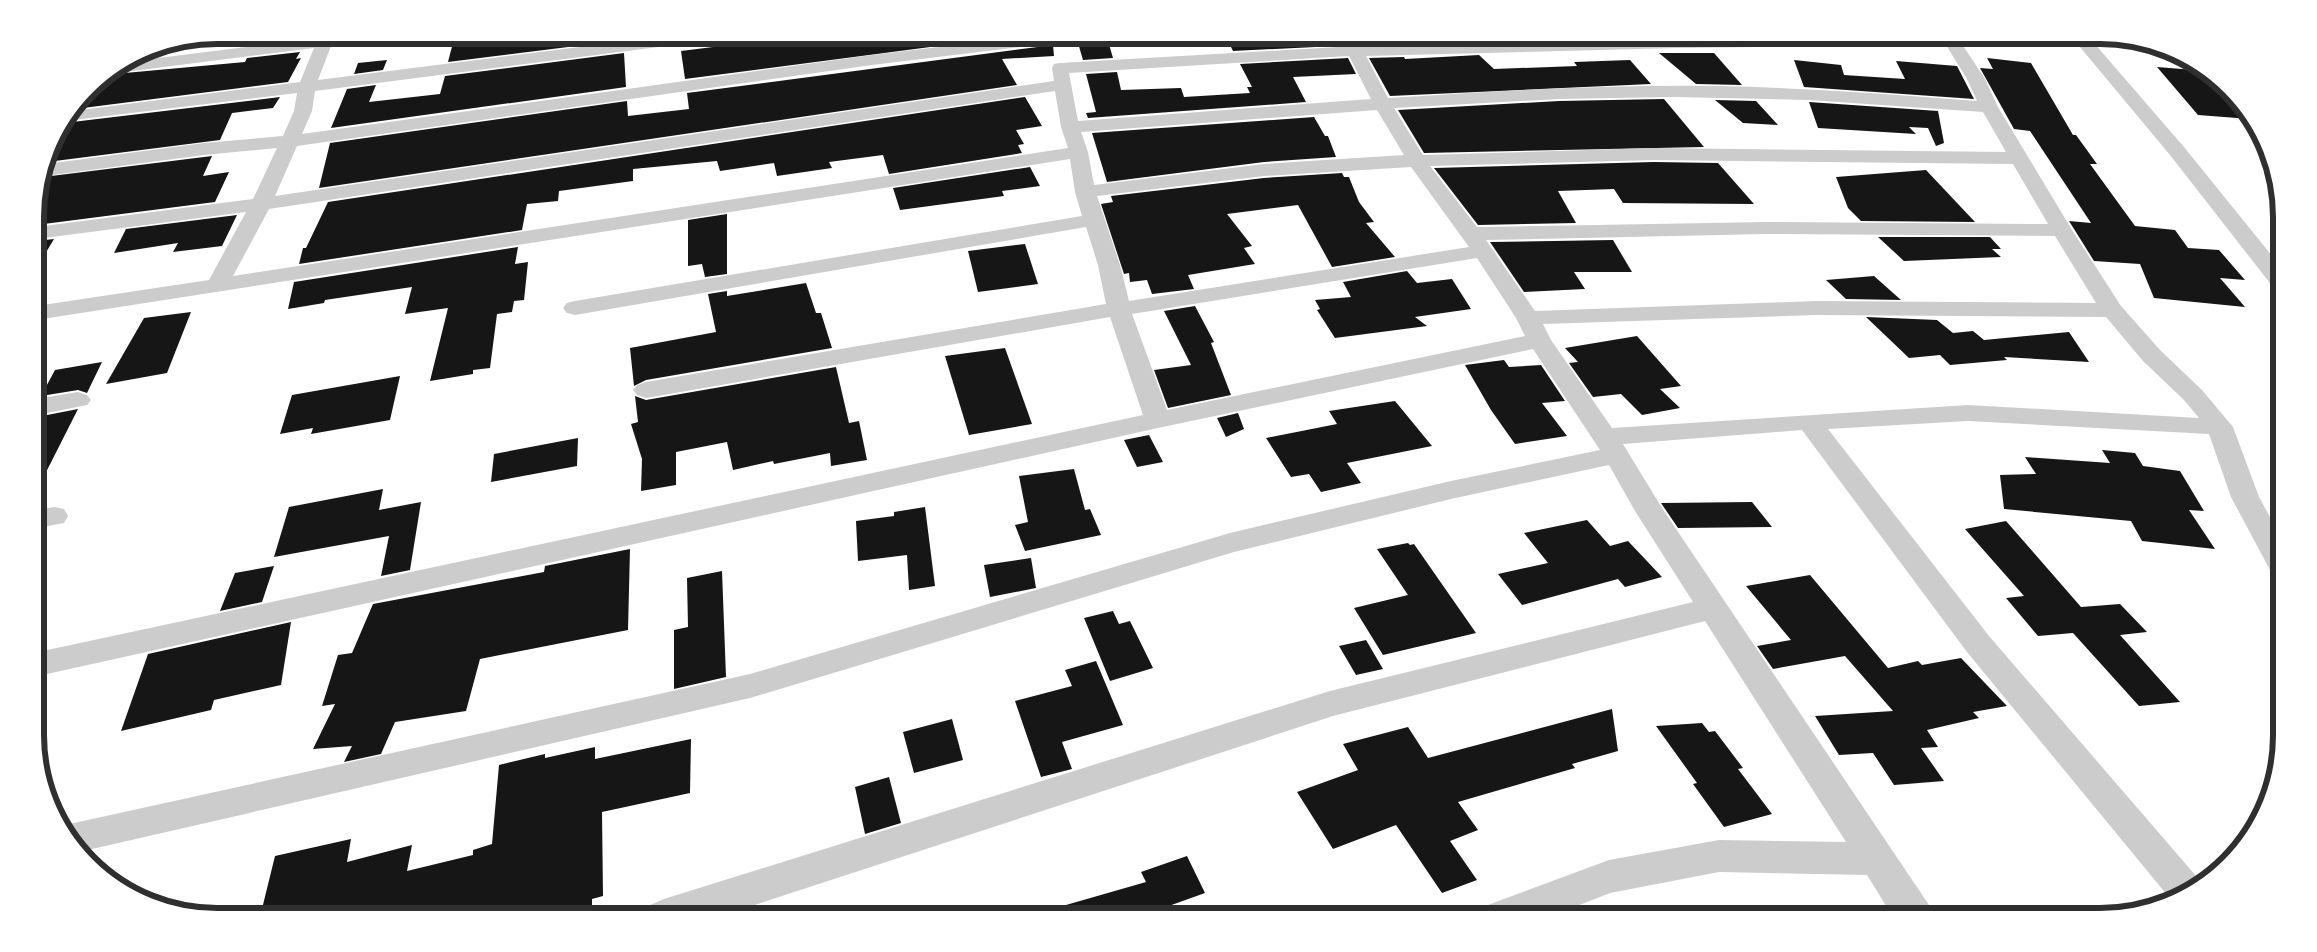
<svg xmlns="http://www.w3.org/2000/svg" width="2317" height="952" font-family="Poppins,sans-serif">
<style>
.building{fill:#161616}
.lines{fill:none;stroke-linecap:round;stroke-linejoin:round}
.minor{fill:#ccc;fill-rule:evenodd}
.rim{fill:none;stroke:#2f2f2f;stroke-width:6}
</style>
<rect width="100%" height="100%" fill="#fff"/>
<!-- building -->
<g class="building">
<polygon points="302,35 300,38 261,43 266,36"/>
<polygon points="455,35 624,35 624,40 448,62"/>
<polygon points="758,35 1022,35 685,79 681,51 761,41"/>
<polygon points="1225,35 1391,35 1396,43 1233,51"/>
<polygon points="1108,41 1113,58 1083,60 1078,43"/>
<polygon points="1053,45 1054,56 1002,59 1017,85 319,188 330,143 627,101 628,116 689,109 687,93"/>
<polygon points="300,52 296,59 301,58 288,82 75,109 89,90 103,88 114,74 245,62 247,58"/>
<polygon points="624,53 626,87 331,128 347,89 376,85 369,102 440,94 445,76"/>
<polygon points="1659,53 1714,53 1742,85 1696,84"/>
<polygon points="1479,55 1494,69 1577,66 1574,62 1630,60 1651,84 1390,96 1369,58 1404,57 1405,59"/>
<polygon points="1348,58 1356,74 1293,77 1306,102 1088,118 1086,113 1096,112 1086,74 1117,72 1121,90 1181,88 1184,97 1250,93 1247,87 1252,87 1240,64"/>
<polygon points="1987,58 2031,63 2073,135 2076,135 2097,164 2090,164 2135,226 2175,230 2188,248 2219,250 2245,280 2220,278 2245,307 2154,298 2140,264 2094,261 2069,221 2091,223 2030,131 2014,129 1980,68 1993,69"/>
<polygon points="387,60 383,70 354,74 358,63"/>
<polygon points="1794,60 1841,65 1844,75 1905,79 1896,61 1957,66 1974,99 1804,87"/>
<polygon points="2157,67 2207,71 2244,106 2250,119 2198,115"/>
<polygon points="280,97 273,108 232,113 220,140 47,162 54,137 64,123"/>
<polygon points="1025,97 1042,126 1016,130 1024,144 1018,145 1022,153 889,174 883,155 829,162 832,168 777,176 774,163 720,171 717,161 633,169 633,181 559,191 558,201 527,204 522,230 299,264 303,248 306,248 328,202"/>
<polygon points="1664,99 1704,147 1424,153 1398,110 1559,101"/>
<polygon points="1715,100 1756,101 1778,125 1743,123"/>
<polygon points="1809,102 1938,111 1944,143 1936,146 1928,128 1909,127 1916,134 1818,128"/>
<polygon points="1314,117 1325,136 1328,136 1336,157 1264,162 1107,182 1092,133"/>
<polygon points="212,156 203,176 229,172 215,202 36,225 35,204 43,177"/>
<polygon points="1654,162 1718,163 1754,204 1623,203 1614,189 1558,191 1576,223 1478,225 1434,168"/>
<polygon points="1030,167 1040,186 1002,191 1004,196 900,210 893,188"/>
<polygon points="1926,170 1975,222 1861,221 1848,208 1836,177"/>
<polygon points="1342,173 1344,177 1349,177 1359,202 1374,222 1366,223 1395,257 1332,267 1298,205 1227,214 1252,246 1244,248 1255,264 1188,275 1194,289 1152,294 1147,280 1130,282 1129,273 1124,274 1101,204 1113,202 1111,196 1264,178"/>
<polygon points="727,214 727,274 705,277 702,264 688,266 688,220"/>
<polygon points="237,215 222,246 173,252 178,243 114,253 126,229"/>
<polygon points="1878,237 1990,237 2001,249 1992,249 2001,257 1904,261"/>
<polygon points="54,239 36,269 36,241"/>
<polygon points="1613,240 1632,272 1574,272 1585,289 1524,292 1490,242"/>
<polygon points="1025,244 1038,284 978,292 968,251"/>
<polygon points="518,247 515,264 528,262 524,300 514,301 512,312 497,314 490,368 473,370 473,374 430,381 448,308 405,314 412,287 325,300 324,303 288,309 294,282"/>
<polygon points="1407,271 1417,283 1452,279 1471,309 1415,317 1427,326 1335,338 1317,310 1320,309 1315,300 1351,297 1343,282"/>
<polygon points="1874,276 1901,300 1846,299 1826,280"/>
<polygon points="806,283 816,313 821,313 832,348 646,380 634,386 630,348 716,332 708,294 727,291 727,296"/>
<polygon points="1195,306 1214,342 1211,343 1231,395 1168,408 1154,370 1191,365 1164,311"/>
<polygon points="191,312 167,373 106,384 144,318"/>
<polygon points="1866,317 1937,320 1953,333 1973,331 1984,340 2069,332 2089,362 2004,357 2007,360 1950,365 1940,355 1909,358"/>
<polygon points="1637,336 1681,386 1660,389 1680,408 1642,415 1621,394 1593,397 1569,363 1578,362 1565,348"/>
<polygon points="1005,348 1032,424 969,435 945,356"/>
<polygon points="1504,360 1509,367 1541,365 1565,401 1542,403 1567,436 1515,444 1491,410 1465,365"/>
<polygon points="102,362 87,393 78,390 41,396 55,370"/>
<polygon points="836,367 849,423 859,421 867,460 831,466 830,453 774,464 773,461 733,470 727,442 676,452 676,485 641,491 642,459 631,424 638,422 635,396 646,400"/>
<polygon points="400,376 390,420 311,434 313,428 280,434 292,395"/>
<polygon points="1395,401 1432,446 1347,463 1361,483 1321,492 1309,474 1291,477 1266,438 1337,424 1329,411"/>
<polygon points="78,409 37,490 37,417"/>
<polygon points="1238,413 1244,429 1226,437 1217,418"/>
<polygon points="1149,435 1163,462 1137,467 1124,440"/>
<polygon points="578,438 577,466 491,482 494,454"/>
<polygon points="2102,450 2135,453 2143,466 2180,471 2204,511 2189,510 2215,549 2142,541 2131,521 2004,509 2000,475 2036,474 2025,457 2110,463"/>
<polygon points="1074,469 1085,510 1090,509 1101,535 1025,551 1015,525 1028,522 1019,476"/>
<polygon points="383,489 379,510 421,502 410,570 381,576 389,536 274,557 289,507"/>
<polygon points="1752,502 1772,527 1678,528 1661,503"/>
<polygon points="925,507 935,586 909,590 907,555 858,561 856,521 894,516 894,512"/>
<polygon points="1587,520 1610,546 1628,541 1662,577 1625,587 1618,579 1522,605 1498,574 1548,563 1524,533"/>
<polygon points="2006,521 2081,607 2120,604 2147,632 2120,635 2180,702 2139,706 2073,633 2038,636 2006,598 2024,596 1965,529"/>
<polygon points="1408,543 1410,545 1414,544 1476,633 1383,655 1354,608 1408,595 1377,549"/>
<polygon points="630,549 628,630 480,659 466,711 395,722 381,754 344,762 352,746 313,749 335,704 322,706 338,655 352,653 373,604 544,572 545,566"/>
<polygon points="1031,558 1036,588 990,597 984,565"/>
<polygon points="274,566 262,602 220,611 235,573"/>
<polygon points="722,571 726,677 674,689 674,630 688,627 687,578"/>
<polygon points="1810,575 1888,668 1918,661 1922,665 1961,658 2007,706 1973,712 1979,718 1927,730 1938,747 1921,748 1944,781 1894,785 1873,753 1839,755 1815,716 1893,711 1845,656 1773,669 1757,646 1791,640 1746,586"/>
<polygon points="1113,611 1119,624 1130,621 1153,668 1110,681 1084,618"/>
<polygon points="291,622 281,685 214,700 211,710 121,731 148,654"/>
<polygon points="1366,640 1383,669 1356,675 1339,646"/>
<polygon points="1096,661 1123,725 1062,742 1072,769 1041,777 1015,701 1072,686 1065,670"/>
<polygon points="1612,709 1618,751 1572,764 1575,768 1458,802 1478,830 1450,841 1477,880 1442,893 1396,825 1333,849 1297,792 1358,770 1343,744 1408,727 1428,758"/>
<polygon points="952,719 963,760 914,773 903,732"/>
<polygon points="1702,723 1709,732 1715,731 1743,768 1738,769 1772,814 1724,827 1693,784 1697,783 1656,726"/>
<polygon points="691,739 690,793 602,812 603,896 592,899 592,917 260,917 275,856 351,839 347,862 412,845 407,871 473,855 473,850 492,844 499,765 545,754 545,758 595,747 595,759"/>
<polygon points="889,777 901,823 865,834 855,787"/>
<polygon points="1187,856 1205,893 1138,917 1053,917 1052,909 1146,882 1141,872"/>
</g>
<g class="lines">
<!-- minor -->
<g class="minor">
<path d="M319 35H391L383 40 331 46 318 80 675 35H721L713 40 315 91 312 111 302 134 872 55 1038 35H1059L1061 38 1053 43 872 65 297 146 275 196 1054 81 1052 68 1054 64 1060 63 1355 46 1677 38 1956 35 1985 79 1998 107 2072 230 2121 306 2161 351 2202 390 2233 427 2259 497 2281 537 2282 573 2270 570 2231 497 2209 434 1968 421 1828 429 1989 636 2203 884 2172 901 1967 652 1802 430 1623 444 1662 508 1929 905 1934 917H1893L1867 875 1719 872 1610 893 1549 917H1483L1488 905 1609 860 1719 840 1846 842 1705 621 1333 716 718 917H644L650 905 664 899 1330 691 1693 602 1635 511 1609 465 1451 499 1234 552 750 698 79 852 65 825 750 674 1230 533 1451 481 1600 450 1533 349 1158 428 38 676V652L1143 415 1110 317 646 398 637 395 633 390 637 385 646 382 1106 304 1098 265 1086 227 575 315 567 313 563 308 567 303 575 301 1082 216 1075 192 1070 159 36 320V306L209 280 246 212 36 239V227L253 199 277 148 204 155 45 176 43 175 46 164 204 143 283 136 294 111 297 93 65 121 73 111 300 82 314 48 117 73 111 71 126 62 318 38ZM1946 45 1967 79 1977 101C1892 94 1806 88 1720 86 1610 84 1498 91 1388 98L1366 56 1677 48ZM1349 56 1371 99 1078 121 1069 73ZM1055 91 1061 127 1068 148 233 276 269 209ZM1674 97 1809 100 1983 112 2006 152 1654 148 1423 155 1394 108 1559 99ZM1377 110 1404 155 1264 164 1094 185 1088 152 1081 132ZM1654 160 2013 164 2048 224 1766 222 1477 227 1430 166ZM1411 167 1469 247 1129 301 1120 265 1097 196 1264 176ZM1766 234 2055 236 2096 303 1817 301 1535 311 1486 240ZM1477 258 1516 318 1525 336 1167 410 1132 314ZM1817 315 2106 317 2143 361 2184 400 2199 418 1968 405 1612 428 1551 340 1543 324Z"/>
<polygon points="2070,35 2087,35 2184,147 2281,267 2281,289 2273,287 2170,155"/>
<polygon points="78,392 87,395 91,400 87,405 37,415 36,399"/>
<polygon points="54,507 64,509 68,516 64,523 37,528 37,510"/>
</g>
</g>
<!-- crop -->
<path d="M0 0H2317V952H0ZM217 44H2100A173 173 0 0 1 2273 217V735A173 173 0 0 1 2100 908H217A173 173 0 0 1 44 735V217A173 173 0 0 1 217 44Z" fill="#fff" fill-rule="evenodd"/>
<path class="rim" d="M217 44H2100A173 173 0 0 1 2273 217V735A173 173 0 0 1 2100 908H217A173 173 0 0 1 44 735V217A173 173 0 0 1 217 44Z"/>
</svg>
